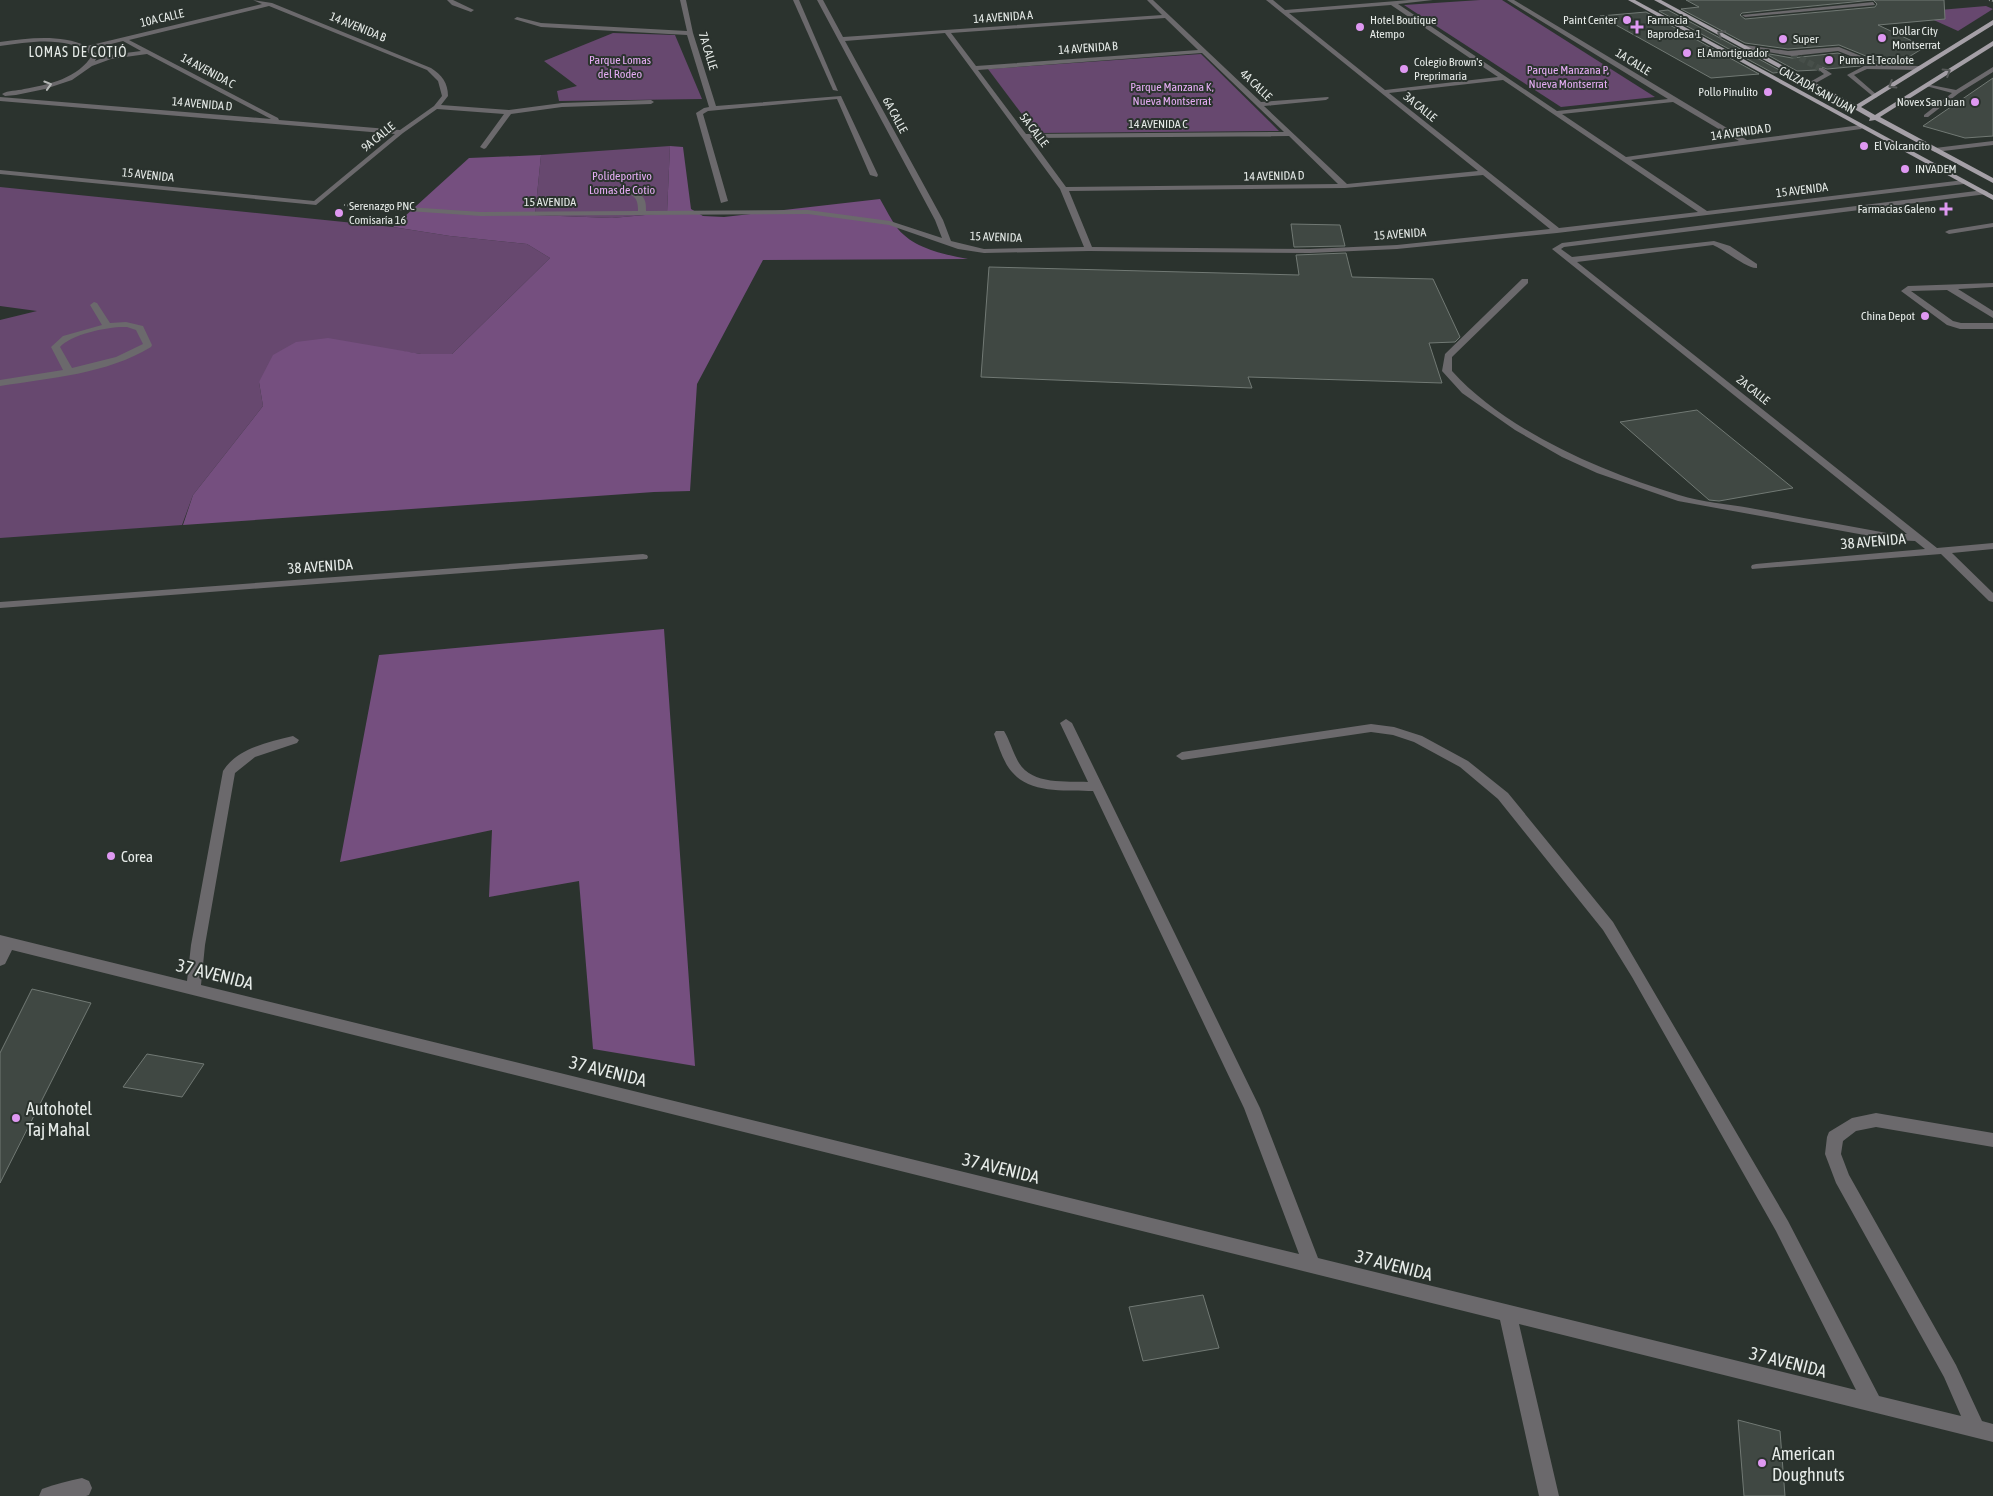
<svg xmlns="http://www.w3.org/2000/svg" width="1993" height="1496" font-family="'Asap Condensed',sans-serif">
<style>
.green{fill:#67486f}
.forest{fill:#754f7f}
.building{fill:#404843;stroke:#717974;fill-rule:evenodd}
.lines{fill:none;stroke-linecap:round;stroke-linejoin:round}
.minor-tunnel{stroke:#474f4a;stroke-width:6;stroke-dasharray:6 3;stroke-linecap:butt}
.path{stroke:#848a86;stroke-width:2;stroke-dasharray:1 2;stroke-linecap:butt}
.minor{fill:#6b696c;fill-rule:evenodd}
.major{fill:#a5a0a7;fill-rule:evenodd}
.oneway{stroke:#565958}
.oneway2{stroke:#b5b7b6}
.poi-dot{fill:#df98f2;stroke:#2b332e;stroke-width:2}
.labels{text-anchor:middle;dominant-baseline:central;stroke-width:4;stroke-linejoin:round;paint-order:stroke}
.far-street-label{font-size:12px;fill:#e6ebe8;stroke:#2b332e}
.far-poi-label{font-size:12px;fill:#e6ebe8;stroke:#2b332e;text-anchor:start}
.far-park-label{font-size:12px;fill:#e6adf5;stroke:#2b332e}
.far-neighbourhood-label{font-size:14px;letter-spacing:1px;fill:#e6ebe8;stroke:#2b332e}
.street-label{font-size:15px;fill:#e6ebe8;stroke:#2b332e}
.poi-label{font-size:15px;fill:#e6ebe8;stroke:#2b332e;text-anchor:start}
.near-street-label{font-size:18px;fill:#e6ebe8;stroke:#2b332e}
.near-poi-label{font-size:18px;fill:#e6ebe8;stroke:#2b332e;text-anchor:start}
</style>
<rect width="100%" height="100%" fill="#2b332e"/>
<!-- green -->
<g class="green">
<polygon points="1480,0 1502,0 1655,97 1561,107 1404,5"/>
<polygon points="1986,6 1993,9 1958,31 1916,12"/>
<polygon points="613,33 675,35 702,99 559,101 557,91 577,86 544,61"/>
<polygon points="1201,54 1279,131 1036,133 988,69"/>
<polygon points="670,146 667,213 612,218 535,215 541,155"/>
<polygon points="0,187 393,227 450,236 527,244 550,258 452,354 421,354 384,349 259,382 263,406 193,495 182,525 0,538 0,320 37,311 0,306"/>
</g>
<!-- forest -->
<g class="forest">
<path d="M670 146 683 147 691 209 703 216 724 217 880 199C886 209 891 220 898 229 915 249 943 254 968 259L763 260 697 384 690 491 654 492 183 525 193 495 263 406 259 382 273 355 296 342 328 338 421 354H452L550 258 527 244 450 236 393 227 469 158 541 155 535 215 612 218 667 213Z"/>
<polygon points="664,629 695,1066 593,1049 579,881 489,897 492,830 340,862 379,655"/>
</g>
<!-- building -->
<g class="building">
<path d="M1686 0H1944L1945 19 1878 25 1925 47 1899 63H1883L1839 45 1788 49 1745 43 1681 9 1699 7ZM1873 0 1877 4 1875 7 1745 19 1740 15 1742 13Z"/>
<polygon points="1668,10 1783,72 1773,73 1659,11"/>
<polygon points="1646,12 1759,74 1711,78 1600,16"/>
<polygon points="1764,53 1792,58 1838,53 1865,64 1860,66 1827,69 1819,66 1817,70 1797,71"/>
<polygon points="1993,78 1993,136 1965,138 1923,126"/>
<polygon points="1291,224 1340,225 1345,246 1294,247"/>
<polygon points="1346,253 1352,277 1433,279 1460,337 1455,342 1429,343 1442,383 1248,377 1252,388 981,377 989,267 1299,275 1296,255"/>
<polygon points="1697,410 1793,488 1719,501 1709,500 1620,422"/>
<polygon points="32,989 91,1003 0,1183 0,1053"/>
<polygon points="147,1054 204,1064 182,1097 123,1087"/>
<polygon points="1203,1295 1219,1348 1143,1361 1129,1307"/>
<polygon points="1738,1420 1780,1431 1785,1496 1744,1496"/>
</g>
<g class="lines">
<!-- minor-tunnel -->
<polyline class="minor-tunnel" points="1792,54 1821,69"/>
<!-- path -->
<g class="path">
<polyline points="1989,0 1993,1"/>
<polyline points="344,205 375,207"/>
</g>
<!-- minor -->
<g class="minor">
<path d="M253 0 272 3 431 68C442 75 448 83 448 96L441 105 509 110 562 103 651 100 654 102 651 104 562 107 511 114 486 148 484 149 480 147 504 114 437 109 403 133 316 205 0 174V170L314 201 395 134 0 101V97L271 119 147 54 111 59 92 66 72 80 45 89 16 95 5 96 2 94C8 90 17 91 24 89 48 85 79 78 92 55 66 35 30 42 0 46V42C30 38 59 34 87 46L262 4ZM269 6 427 70 438 81 442 96 434 106 400 130 279 120 278 118 129 40ZM123 41 141 51 110 55 95 61 98 55 91 49Z"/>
<polygon points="447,0 453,0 474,10 471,12 452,5"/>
<polygon points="680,0 686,0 693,33 716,106 841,96 878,175 877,177 870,175 837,99 708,111 703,114 728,201 721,203 696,113 704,108 709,107 687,35 541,27 514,19 517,17 541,23 687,31"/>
<polygon points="793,0 799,0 838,91 833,90"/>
<path d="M817 0H823L843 37 1162 15 1147 0H1153L1261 102 1328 97 1329 98 1326 100 1264 106 1347 184 1478 171 1266 0H1273L1285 10 1409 0H1433L1398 4 1557 111 1668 99 1507 0H1514L1747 140 1861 125 1864 127 1861 129 1631 160 1707 211 1964 180 1968 182 1964 184 1557 233 1397 249 1310 253 1089 251 984 253 958 249 889 225 808 214 481 216 393 210 389 208 393 206 481 212 638 211C639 181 609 201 595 192 603 187 634 188 642 196 646 200 646 205 646 211L808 210 890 221 942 238 935 220ZM1391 5 1498 77 1385 90 1289 13ZM1165 18 1198 50 976 66 951 33ZM945 33 1060 189 1084 247 984 249 951 241 943 220 845 41ZM1202 53 1284 132 1026 134 978 70ZM1503 80 1698 212 1559 228 1389 93ZM1673 102 1739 141 1626 157 1562 114ZM1289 136 1338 184 1066 187 1030 138ZM1483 175 1550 229 1397 245 1310 249 1092 247 1069 191 1345 188Z"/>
<polygon points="1873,2 1875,5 1745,17 1742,15"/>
<polygon points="1745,45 1788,51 1839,47 1883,65 1919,66 1922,68 1919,70 1867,69 1854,75 1877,95 1877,97 1875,98 1847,75 1864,66 1873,65 1838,51 1792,56 1743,48"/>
<polygon points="1993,67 1993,72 1959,93 1928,117 1924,117 1924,115 1952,93 1926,86 1926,84 1956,90"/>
<polygon points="1819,68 1823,68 1832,74 1814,84 1810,84 1810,82 1824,74 1819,70"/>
<polygon points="1993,141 1993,145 1935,152 1931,150 1935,148"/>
<path d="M1984 190 1988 192 1987 194 1564 247 1561 249 1572 257 1714 241 1730 246 1757 264V268C1747 269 1725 250 1713 245L1577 262 1937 548 1993 543V549L1952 553 1993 593V602L1989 601 1941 554 1752 569 1751 567 1752 565 1756 564 1925 549 1915 541 1892 540 1678 501 1597 473 1562 457 1515 430 1462 393 1442 371 1445 354 1522 279H1528V283L1452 357V371C1506 431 1602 472 1679 495 1702 502 1727 504 1750 508 1797 517 1845 525 1892 534H1907L1552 249 1562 243Z"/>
<polygon points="1993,223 1993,227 1949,234 1945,232 1949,230"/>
<polygon points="1993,283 1993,287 1958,289 1993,311 1993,318 1947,290 1911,291 1953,321 1961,323 1993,323 1993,329 1960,329 1947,325 1901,291 1908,286"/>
<path d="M94 302 97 303 110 323 126 322 143 326 152 345 151 347C107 374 50 378 0 386V380L63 370 51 347 63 336 102 325 90 305ZM127 327 136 330 143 344 116 357 72 368 60 347C71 334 110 326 127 327Z"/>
<polygon points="643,554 647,555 648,557 647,559 0,608 0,602"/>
<path d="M1066 719 1072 723 1260 1108 1318 1258 1856 1390 1776 1231 1632 977 1603 930 1498 799 1460 767 1414 742 1393 735 1371 732 1182 760 1176 756 1182 752 1371 724 1394 727 1422 736 1468 761 1508 793 1613 922 1788 1221 1879 1396 1961 1416 1944 1377 1836 1183 1825 1154 1827 1137 1829 1132 1852 1118 1876 1113 1993 1133V1147L1876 1127 1856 1131 1843 1141 1841 1154 1849 1175 1956 1365 1982 1421 1993 1424V1442L1519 1324 1559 1496H1539L1500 1320 12 950 5 964 0 966V935L187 981 191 945 223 771C237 748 269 742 293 736L299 740 297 743 255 757 235 773 205 945 201 985 1299 1254 1244 1108 1093 791C1068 790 1030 794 1012 772 1003 762 999 747 994 734L996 731H1004C1010 741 1013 753 1019 763 1032 785 1067 781 1088 782L1060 723Z"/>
<path d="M82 1478 89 1481 92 1488 89 1495 86 1496H39L42 1489C56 1484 68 1481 82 1478Z"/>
</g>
<!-- major -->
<g class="major">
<polygon points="1628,0 1635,0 1993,195 1993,200"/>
<polygon points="1654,0 1661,0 1856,105 1993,20 1993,25 1861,107 1875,115 1993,41 1993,46 1880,117 1993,178 1993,183 1875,120 1869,121 1870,118 1856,110 1850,111 1851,107"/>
</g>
</g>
<!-- one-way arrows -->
<defs><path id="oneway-chevron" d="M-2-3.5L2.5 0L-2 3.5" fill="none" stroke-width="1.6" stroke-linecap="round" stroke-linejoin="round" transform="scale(1.25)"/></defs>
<g class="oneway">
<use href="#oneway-chevron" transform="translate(1721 34) rotate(-152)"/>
<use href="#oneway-chevron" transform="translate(1947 72) rotate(-32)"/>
<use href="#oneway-chevron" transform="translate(1892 85) rotate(148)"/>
</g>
<use class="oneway2" href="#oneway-chevron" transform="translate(48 85) rotate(-17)"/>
<!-- markers -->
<g class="poi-dot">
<circle cx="1627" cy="20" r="5"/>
<circle cx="1360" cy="27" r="5"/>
<path d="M1634.5 19.5h5v5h5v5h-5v5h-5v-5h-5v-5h5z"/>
<circle cx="1882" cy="38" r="5"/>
<circle cx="1783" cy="39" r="5"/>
<circle cx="1687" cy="53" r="5"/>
<circle cx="1829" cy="60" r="5"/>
<circle cx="1404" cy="69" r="5"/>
<circle cx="1768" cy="92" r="5"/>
<circle cx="1975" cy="102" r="5"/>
<circle cx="1864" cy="146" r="5"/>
<circle cx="1905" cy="169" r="5"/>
<path d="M1943.5 201.5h5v5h5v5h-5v5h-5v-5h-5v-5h5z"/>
<circle cx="339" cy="213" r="5"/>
<circle cx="1925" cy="316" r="5"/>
<circle cx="111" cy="856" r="5"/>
<circle cx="16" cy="1118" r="5"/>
<circle cx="1762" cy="1463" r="5"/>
</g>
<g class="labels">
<!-- far-street labels -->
<g class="far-street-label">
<text transform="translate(1003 17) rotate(-4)">14 AVENIDA A</text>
<text transform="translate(162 18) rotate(-13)">10A CALLE</text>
<text transform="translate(358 27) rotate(22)">14 AVENIDA B</text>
<text transform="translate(1088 48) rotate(-4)">14 AVENIDA B</text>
<text transform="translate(708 51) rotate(73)">7A CALLE</text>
<text transform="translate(1633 62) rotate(32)">1A CALLE</text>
<text transform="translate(208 71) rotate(28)">14 AVENIDA C</text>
<text transform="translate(1256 85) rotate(44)">4A CALLE</text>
<text transform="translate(1817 90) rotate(29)">CALZADA SAN JUAN</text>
<text transform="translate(202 104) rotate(5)">14 AVENIDA D</text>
<text transform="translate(1420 107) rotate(39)">3A CALLE</text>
<text transform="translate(895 115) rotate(62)">6A CALLE</text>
<text x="1158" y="124">14 AVENIDA C</text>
<text transform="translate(1034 130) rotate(53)">5A CALLE</text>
<text transform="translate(1741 132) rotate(-8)">14 AVENIDA D</text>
<text transform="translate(378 137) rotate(-39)">9A CALLE</text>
<text transform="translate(148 175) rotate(6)">15 AVENIDA</text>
<text transform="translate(1274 176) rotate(-1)">14 AVENIDA D</text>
<text transform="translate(1802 190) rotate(-7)">15 AVENIDA</text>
<text x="550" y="202">15 AVENIDA</text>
<text transform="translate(1400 234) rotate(-4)">15 AVENIDA</text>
<text transform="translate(996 237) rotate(2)">15 AVENIDA</text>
<text transform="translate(1753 390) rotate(39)">2A CALLE</text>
</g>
<!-- far-poi labels -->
<g class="far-poi-label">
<text x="1370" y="20">Hotel Boutique<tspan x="1370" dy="14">Atempo</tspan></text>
<text x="1617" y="20" text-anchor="end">Paint Center</text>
<text x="1647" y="20">Farmacia<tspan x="1647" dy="14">Baprodesa 1</tspan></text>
<text x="1892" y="31">Dollar City<tspan x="1892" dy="14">Montserrat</tspan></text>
<text x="1793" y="39">Super</text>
<text x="1697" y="53">El Amortiguador</text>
<text x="1839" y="60">Puma El Tecolote</text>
<text x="1414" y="62">Colegio Brown's<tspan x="1414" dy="14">Preprimaria</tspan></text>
<text x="1758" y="92" text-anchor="end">Pollo Pinulito</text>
<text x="1965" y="102" text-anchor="end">Novex San Juan</text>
<text x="1874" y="146">El Volcancito</text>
<text x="1915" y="169">INVADEM</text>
<text x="349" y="206">Serenazgo PNC<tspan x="349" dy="14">Comisaría 16</tspan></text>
<text x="1936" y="209" text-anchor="end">Farmacias Galeno</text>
<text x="1915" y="316" text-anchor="end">China Depot</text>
</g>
<!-- far-park labels -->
<g class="far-park-label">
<text x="620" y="60">Parque Lomas<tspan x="620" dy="14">del Rodeo</tspan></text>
<text x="1568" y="70">Parque Manzana P,<tspan x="1568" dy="14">Nueva Montserrat</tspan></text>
<text x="1172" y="87">Parque Manzana K,<tspan x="1172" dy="14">Nueva Montserrat</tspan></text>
<text x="622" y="176">Polideportivo<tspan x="622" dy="14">Lomas de Cotio</tspan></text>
</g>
<!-- far-neighbourhood labels -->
<g class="far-neighbourhood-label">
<text x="78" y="52">LOMAS DE COTIÓ</text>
</g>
<!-- street labels -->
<g class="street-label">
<text transform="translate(1873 541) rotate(-5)">38 AVENIDA</text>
<text transform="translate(320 566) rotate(-4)">38 AVENIDA</text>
</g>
<!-- poi labels -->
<g class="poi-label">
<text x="121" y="856">Corea</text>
</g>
<!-- near-street labels -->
<g class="near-street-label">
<text transform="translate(215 974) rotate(14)">37 AVENIDA</text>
<text transform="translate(608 1071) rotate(14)">37 AVENIDA</text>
<text transform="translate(1001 1168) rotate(14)">37 AVENIDA</text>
<text transform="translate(1394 1265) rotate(14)">37 AVENIDA</text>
<text transform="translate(1788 1362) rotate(14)">37 AVENIDA</text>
</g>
<!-- near-poi labels -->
<g class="near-poi-label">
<text x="26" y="1108">Autohotel<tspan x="26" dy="21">Taj Mahal</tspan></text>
<text x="1772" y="1453">American<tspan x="1772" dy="21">Doughnuts</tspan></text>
</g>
</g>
</svg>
